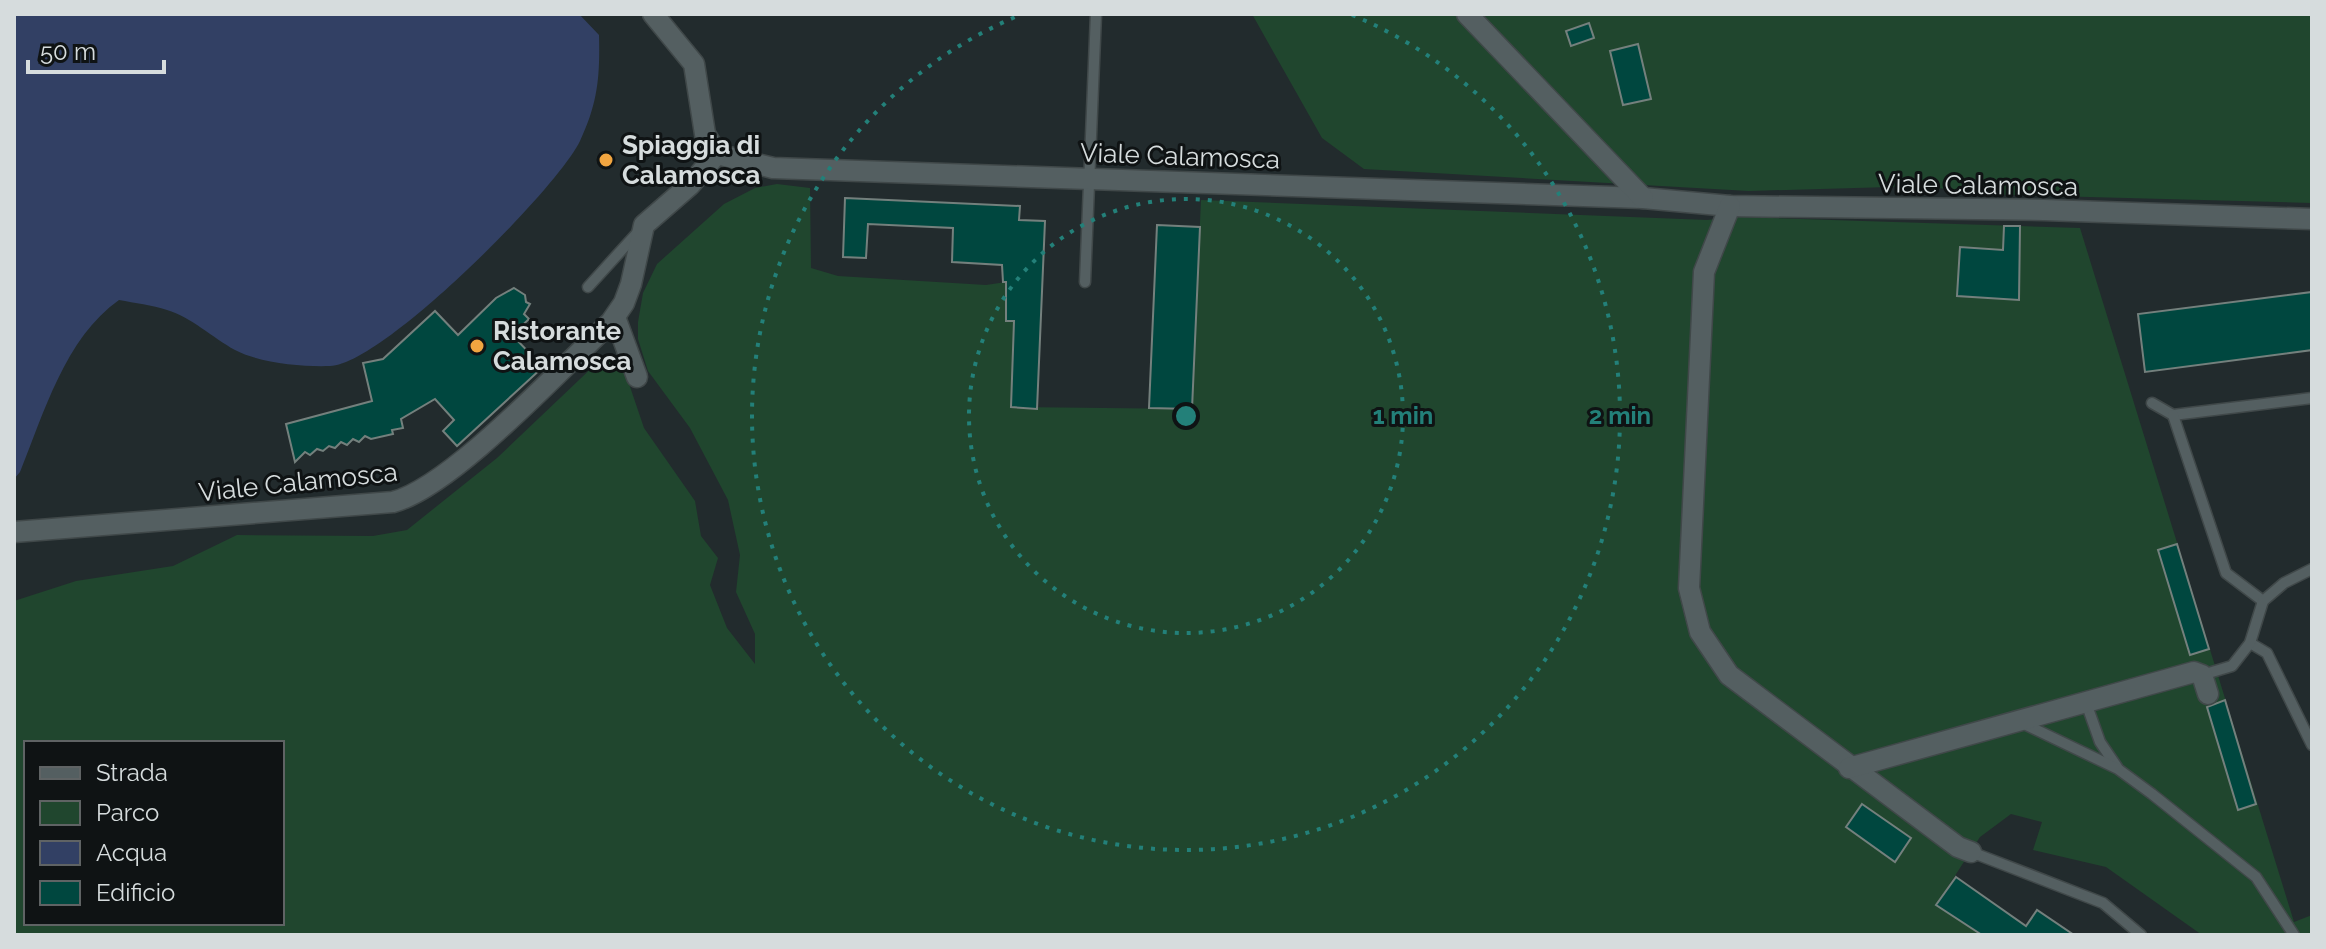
<svg xmlns="http://www.w3.org/2000/svg" width="2326" height="949" font-family="Raleway,sans-serif">
<style>
.green{fill:#20462e;fill-rule:evenodd}
.water{fill:#324064}
.building{fill:#00473f;stroke:#74807d;stroke-width:2}
.lines{fill:none;stroke-linecap:round;stroke-linejoin:round}
.lane-casing{stroke:#404849;stroke-width:13}
.street-casing{stroke:#404849;stroke-width:23}
.lane{stroke:#545f61;stroke-width:10}
.street{stroke:#545f61;stroke-width:20}
.ring{fill:none;stroke:#238079;stroke-width:4;stroke-dasharray:4 8}
.poi-dot{fill:#f1a540;stroke:#0f1314;stroke-width:3}
.labels{text-anchor:middle;dominant-baseline:central;stroke-width:6;stroke-linejoin:round;paint-order:stroke}
.poi-label{font-size:26px;font-weight:bold;fill:#d6dcdd;stroke:#0f1314;text-anchor:start}
.street-label{font-size:26px;fill:#d6dcdd;stroke:#0f1314}
.centre{fill:#238079;stroke:#0f1314;stroke-width:4}
.ring-label{font-size:24px;text-anchor:middle;font-weight:bold;fill:#238079;stroke:#0f1314;stroke-width:6;stroke-linejoin:round;paint-order:stroke}
</style>
<rect width="100%" height="100%" fill="#222b2d"/>
<!-- green -->
<g class="green">
<polygon points="1252,14 2312,14 2312,203 1981,194 1924,186 1749,191 1364,169 1322,138"/>
<path d="M777 184 810 188 811 268 838 276 986 285 1006 282V320L1014 321 1012 407 1192 409 1201 200 1707 220 1739 217 2080 228 2294 922 2312 915V935H2202L2106 867 2033 850 2042 822 2011 814 1980 837 1936 905 1982 935H14V601L76 581 173 566 237 535 373 536 407 530 497 458 600 360 623 366 644 428 695 501 701 536 718 558 710 585 727 628 755 664V634L736 592 740 555 728 500 690 428 648 371 638 339V322L643 293 657 264 724 204 755 188ZM26 743H282V923H26Z"/>
</g>
<!-- water -->
<path class="water" d="M14 14H579L599 35C600 76 598 103 580 141 557 189 382 365 330 366 302 367 260 363 235 350 213 338 191 317 167 310 152 305 135 303 119 300 65 338 44 413 20 472L14 479Z"/>
<!-- building -->
<g class="building">
<polygon points="1589,23 1594,38 1571,46 1566,31"/>
<polygon points="1638,44 1651,99 1623,105 1610,51"/>
<polygon points="845,198 1020,206 1019,220 1045,221 1037,409 1011,407 1014,321 1006,321 1006,282 1003,282 1002,265 952,262 953,228 868,224 866,258 843,257"/>
<polygon points="1157,225 1200,227 1192,409 1149,408"/>
<polygon points="2004,226 2020,226 2019,300 1957,296 1960,247 2003,250"/>
<polygon points="514,288 525,295 526,302 530,304 524,314 529,319 512,335 543,367 457,446 443,431 454,420 435,399 401,419 403,428 392,430 393,434 371,439 365,436 359,442 353,439 347,445 341,442 335,448 329,446 323,451 317,449 310,455 305,452 295,462 286,424 372,401 363,363 383,359 435,311 458,335 496,298"/>
<polygon points="2312,292 2312,350 2145,372 2138,314"/>
<polygon points="2177,544 2209,649 2190,655 2158,550"/>
<polygon points="2225,700 2256,804 2238,810 2207,707"/>
<polygon points="1862,804 1911,838 1895,862 1846,827"/>
<polygon points="1956,877 2026,926 2037,910 2074,935 1982,935 1936,905"/>
</g>
<g class="lines">
<defs>
<g id="lane">
<polyline points="1085,282 1096,14"/>
<polyline points="588,287 638,232"/>
<polyline points="2152,403 2173,415 2312,398"/>
<polyline points="2173,415 2226,573 2263,601"/>
<polyline points="2250,643 2267,653 2312,745"/>
<polyline points="2202,675 2232,666 2250,643 2263,601 2284,583 2312,569"/>
<polyline points="2085,700 2100,742 2117,767"/>
<polyline points="2020,722 2118,769 2152,794 2256,877 2294,935"/>
<polyline points="1971,852 2103,903 2141,935"/>
</g>
<g id="street">
<polyline points="653,14 694,64 705,134 717,154 773,168 1643,198 1730,206 2044,210 2312,219"/>
<polyline points="1467,14 1643,198"/>
<polyline points="1730,206 1704,272 1689,588 1700,632 1729,675 1958,847 1971,852"/>
<polyline points="615,317 637,377"/>
<path d="M14 532 393 502C452 487 562 367 611 322L624 303 631 284 644 225 690 185 717 154"/>
<polyline points="1849,768 2194,672 2202,675 2208,694"/>
</g>
</defs>
<!-- lane casing -->
<use href="#lane" class="lane-casing"/>
<!-- street casing -->
<use href="#street" class="street-casing"/>
<!-- lane -->
<use href="#lane" class="lane"/>
<!-- street -->
<use href="#street" class="street"/>
</g>
<!-- distance rings -->
<g class="ring">
<circle cx="1186" cy="416" r="217"/>
<path d="M1352 15A434 434 0 1 1 1020 15"/>
</g>
<!-- markers -->
<g class="poi-dot">
<circle cx="606" cy="160" r="8"/>
<circle cx="477" cy="346" r="8"/>
</g>
<g class="labels">
<!-- poi labels -->
<g class="poi-label">
<text x="622" y="145">Spiaggia di<tspan x="622" dy="30">Calamosca</tspan></text>
<text x="493" y="331">Ristorante<tspan x="493" dy="30">Calamosca</tspan></text>
</g>
<!-- street labels -->
<g class="street-label">
<text transform="translate(1180 156) rotate(2)">Viale Calamosca</text>
<text transform="translate(1978 185) rotate(1)">Viale Calamosca</text>
<text transform="translate(298 482) rotate(-6)">Viale Calamosca</text>
</g>
</g>
<circle cx="1186" cy="416" r="12" class="centre"/>
<g class="ring-label">
<text x="1403" y="424">1 min</text>
<text x="1620" y="424">2 min</text>
</g>
<!-- border -->
<rect width="2326" height="949" fill="none" stroke="#d6dcdd" stroke-width="32"/>
<!-- legend -->
<rect x="24" y="741" width="260" height="184" fill="#0f1314" stroke="#5f6364" stroke-width="2"/>
<rect x="40" y="767" width="40" height="12" fill="#545f61" stroke="#5f6364" stroke-width="2"/>
<text x="96" y="781" font-size="24" fill="#d6dcdd">Strada</text>
<rect x="40" y="801" width="40" height="24" fill="#20462e" stroke="#5f6364" stroke-width="2"/>
<text x="96" y="821" font-size="24" fill="#d6dcdd">Parco</text>
<rect x="40" y="841" width="40" height="24" fill="#324064" stroke="#5f6364" stroke-width="2"/>
<text x="96" y="861" font-size="24" fill="#d6dcdd">Acqua</text>
<rect x="40" y="881" width="40" height="24" fill="#00473f" stroke="#5f6364" stroke-width="2"/>
<text x="96" y="901" font-size="24" fill="#d6dcdd">Edificio</text>
<!-- scale -->
<path d="M28 60v12h136v-12" fill="none" stroke="#d6dcdd" stroke-width="4"/>
<text x="40" y="60" font-size="24" fill="#d6dcdd" stroke="#0f1314" stroke-width="6" paint-order="stroke">50 m</text>
</svg>
